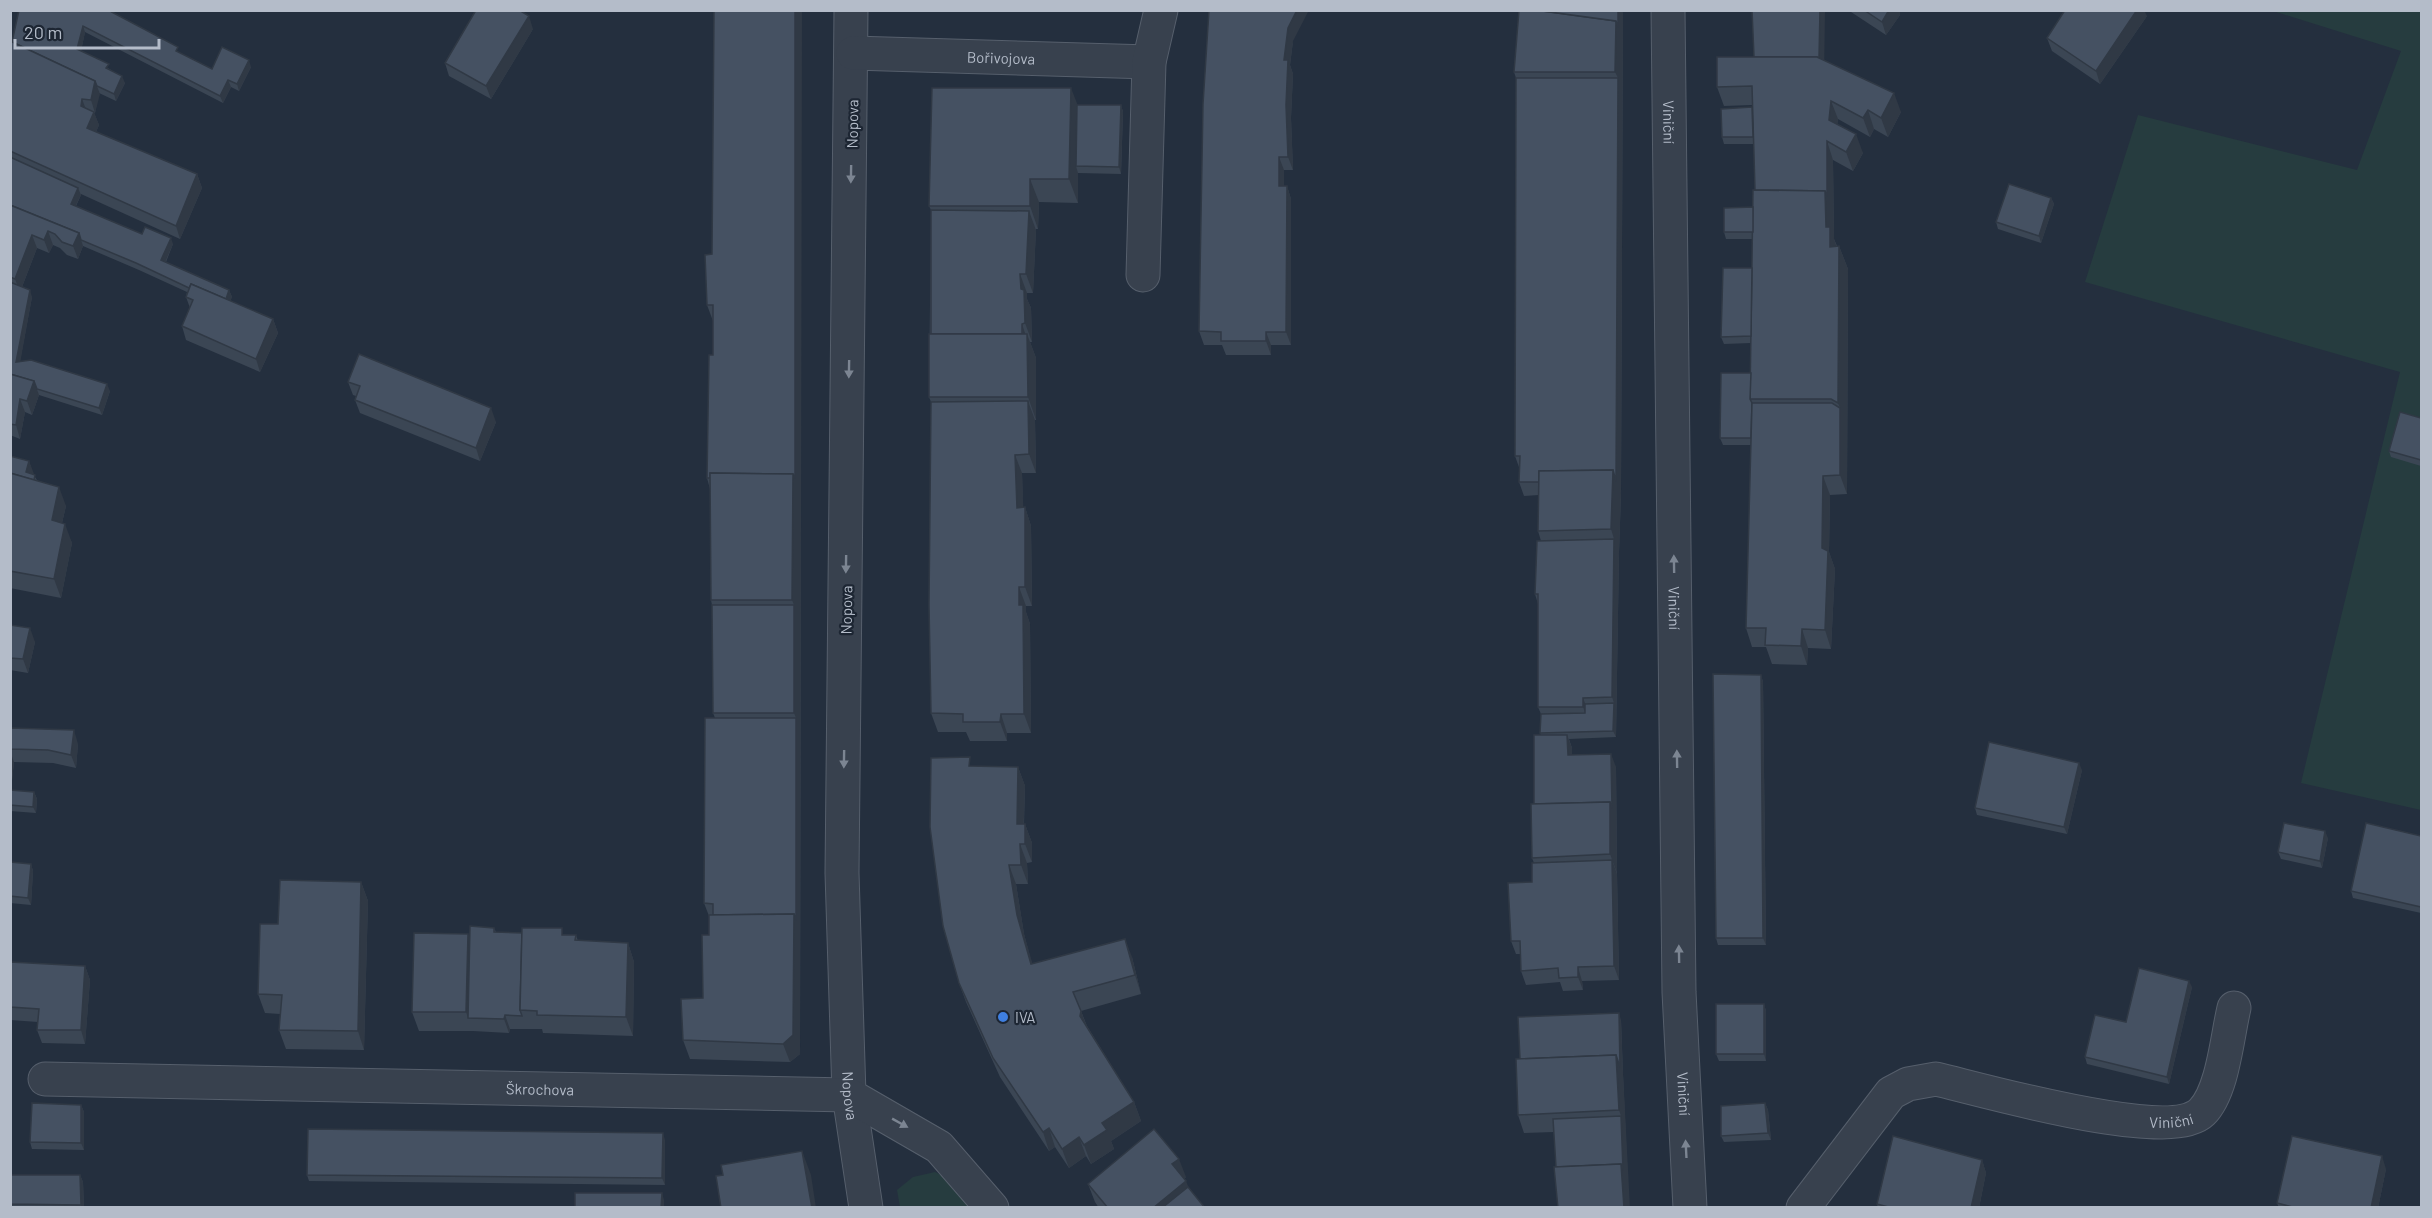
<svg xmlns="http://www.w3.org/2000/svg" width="2432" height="1218" font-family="Barlow,sans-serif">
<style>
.green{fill:#263c3f}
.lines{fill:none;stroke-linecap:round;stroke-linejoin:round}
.street-casing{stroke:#565f6c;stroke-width:35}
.street{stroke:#38414e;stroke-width:33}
.wall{fill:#3b4654}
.shaded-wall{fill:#303945}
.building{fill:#455162;stroke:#303945;stroke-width:1.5}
.oneway{fill:#7c8592}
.shop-dot{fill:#3f7fe0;stroke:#1d2633;stroke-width:2}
.labels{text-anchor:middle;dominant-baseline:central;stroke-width:4.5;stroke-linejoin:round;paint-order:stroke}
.street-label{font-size:15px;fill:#b4bcc9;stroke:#1d2633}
.poi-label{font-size:15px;fill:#b4bcc9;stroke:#1d2633;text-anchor:start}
</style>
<rect width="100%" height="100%" fill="#242f3e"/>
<!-- green -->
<g class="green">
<polygon points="2273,11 2421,11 2421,810 2301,783 2400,372 2085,282 2138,115 2357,170 2401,51"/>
<polygon points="935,1172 956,1182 976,1207 900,1207 897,1190 913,1177"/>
</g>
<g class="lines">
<defs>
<g id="street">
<path id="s1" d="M851 10 842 873 849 1095 866 1208"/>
<path id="s2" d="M1668 10 1679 992 1690 1208"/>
<path id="s3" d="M853 53 1149 62"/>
<polyline points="1143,275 1149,62 1161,10"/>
<path id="s4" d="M45 1079 849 1095 939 1147 992 1208"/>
<path id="s5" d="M1803 1208 1891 1093 1908 1084 1936 1079C1983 1090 2169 1144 2202 1112 2223 1091 2227 1037 2234 1008"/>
</g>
</defs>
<!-- street casing -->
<use href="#street" class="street-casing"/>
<!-- street -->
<use href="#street" class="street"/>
</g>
<!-- wall -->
<g class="wall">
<polygon points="100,10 180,53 212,69 251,67 239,91 231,87 223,103 85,32 81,51 111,70 125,83 116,101 99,93 95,113 94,113 99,125 96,132 197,174 202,188 180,239 81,194 81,195 76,206 142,234 173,244 166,262 229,290 232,297 230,301 273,319 278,333 260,372 186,340 182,326 190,308 186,297 187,292 139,270 83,246 78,259 67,255 60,248 53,245 49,253 37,248 22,287 32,297 20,361 110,391 102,415 39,395 32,415 25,412 20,439 10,435 10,41 12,42"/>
<polygon points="1519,10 1623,10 1621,494 1619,553 1616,737 1569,739 1572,748 1572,755 1616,767 1617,873 1619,980 1582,981 1583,990 1563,991 1560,982 1526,985 1521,971 1520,954 1516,954 1511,941 1532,882 1534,863 1532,858 1534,804 1541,735 1540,733 1541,714 1538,707 1538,604 1535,594 1541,541 1538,531 1539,495 1524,496 1519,482 1520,470 1515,456 1516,78 1514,72"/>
<polygon points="1752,10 1824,10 1824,60 1901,112 1888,137 1874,129 1870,137 1838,119 1837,125 1863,153 1853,171 1833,160 1834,239 1837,246 1839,246 1848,269 1847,494 1830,495 1829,552 1835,569 1831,649 1808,648 1807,665 1772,664 1766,647 1752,647 1746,628 1751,445 1723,445 1720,438 1751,373 1751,343 1724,344 1721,337 1752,268 1753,239 1726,239 1724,232 1753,207 1755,190 1754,144 1724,144 1722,137 1752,107 1752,105 1724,106 1717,87 1754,57"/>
<polygon points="1848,10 1899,10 1900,15 1886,35"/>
<polygon points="2147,16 2100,84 2052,51 2047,38"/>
<polygon points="533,29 491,99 449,76 445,63"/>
<polygon points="1293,41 1290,65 1293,74 1291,118 1293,170 1284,170 1284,186 1287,186 1291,199 1291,345 1271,345 1271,355 1226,355 1222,345 1204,345 1199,331"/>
<polygon points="1077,105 1121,105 1123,112 1121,174 1078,173 1078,203 1039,202 1038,229 1036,229 1033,293 1027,293 1027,299 1031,308 1032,342 1030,342 1036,358 1036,420 1035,420 1036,473 1022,473 1023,507 1025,507 1031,526 1032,606 1026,606 1026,612 1030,624 1031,733 1007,733 1007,741 970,741 966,732 938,732 931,713 931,402 929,397 931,210 929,206"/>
<polygon points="2051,198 2054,204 2041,243 1998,229 1996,222"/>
<polygon points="712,254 801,497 800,1054 790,1062 690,1059 683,1040 703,998 709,935 709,916 704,903 715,718 713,713 712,605 711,600 710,489 707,478 713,355 713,321 707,305"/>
<polygon points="348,382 496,422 480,461 360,413 355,400 356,396 353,395"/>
<polygon points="2421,418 2421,466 2391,457 2389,451"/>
<polygon points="10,456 29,461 33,474 37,480 66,506 62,523 72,543 61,598 10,588"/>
<polygon points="10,625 35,642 28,673 10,670"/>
<polygon points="1761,675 1763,682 1766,945 1718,945 1716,938"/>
<polygon points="10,728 78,744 76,768 53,763 14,762 11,790 34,792 37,799 36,813 10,811"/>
<polygon points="973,766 1018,767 1025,786 1024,824 1025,824 1032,843 1032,862 1027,863 1028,884 1016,884 1024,934 1032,964 1132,957 1141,994 1081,1011 1087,1026 1134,1102 1141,1121 1111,1141 1114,1149 1091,1164 1086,1156 1069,1168 1055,1147 1049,1151 1000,1077 966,1002 959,983"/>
<polygon points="2082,770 2067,834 1977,815 1975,808"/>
<polygon points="2421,836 2421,913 2353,898 2351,891"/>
<polygon points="2328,838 2322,868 2281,859 2278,852"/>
<polygon points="10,862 31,864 33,871 31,905 10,903"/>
<polygon points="361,882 368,901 364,1050 286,1049 279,1030 280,1014 265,1013 258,994 278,924"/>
<polygon points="494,928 496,932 576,935 578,941 628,943 634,962 633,1036 543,1033 542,1029 510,1029 509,1033 473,1031 419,1031 412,1012 468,934 470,940"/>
<polygon points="10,962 85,966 90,980 85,1044 42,1043 37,1030 38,1022 10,1020"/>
<polygon points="2192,987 2169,1084 2087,1064 2085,1057 2126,1022"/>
<polygon points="1764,1004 1766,1011 1766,1061 1719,1061 1716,1054"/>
<polygon points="1621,1020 1623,1074 1628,1183 1556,1167 1554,1132 1524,1133 1518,1115 1520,1059"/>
<polygon points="1765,1103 1768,1110 1771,1140 1724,1142 1721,1136"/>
<polygon points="81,1105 84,1112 84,1150 32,1149 30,1142"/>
<polygon points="665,1140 665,1185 309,1181 307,1175"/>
<polygon points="1982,1160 1986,1173 1979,1208 1878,1208 1877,1204"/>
<polygon points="2386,1169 2378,1208 2279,1208 2277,1203"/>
<polygon points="10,1175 80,1175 83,1182 84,1208 10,1208"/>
<polygon points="1186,1177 1184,1179 1188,1187 1205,1208 1099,1208 1095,1202 1088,1184"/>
</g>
<!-- shaded-wall -->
<g class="shaded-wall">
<polygon points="795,10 802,10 800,1054 790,1062 783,1044 794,914 796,718 794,713 794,605 792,600"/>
<polygon points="1297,10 1309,10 1293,41 1290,65 1293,74 1291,118 1293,170 1288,157 1284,60 1288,28"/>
<polygon points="1618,10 1623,10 1621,494 1619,553 1616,737 1613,731 1614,703 1612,697 1614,539 1611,529 1618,78 1615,72 1616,21"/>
<polygon points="1820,10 1824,10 1825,12 1824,75 1819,62"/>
<polygon points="1889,10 1899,10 1900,15 1886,35 1882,22"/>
<polygon points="2137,10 2144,10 2147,16 2100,84 2096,71"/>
<polygon points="529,16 533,29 491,99 486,86"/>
<polygon points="83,26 85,32 80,56 77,49"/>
<polygon points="249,60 251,67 239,91 237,84"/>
<polygon points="122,76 125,83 116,101 114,94"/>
<polygon points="228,80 231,87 223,103 220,96"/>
<polygon points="95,81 100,94 95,113 91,100"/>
<polygon points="1071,88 1080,111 1076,166 1078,173 1078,203 1069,179"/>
<polygon points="1894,93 1901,112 1888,137 1881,118"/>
<polygon points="82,99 87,112 81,106"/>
<polygon points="1831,101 1838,119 1836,139 1829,120"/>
<polygon points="1121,105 1123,112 1121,174 1119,167"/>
<polygon points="1868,110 1874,129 1870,137 1863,118"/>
<polygon points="94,112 99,125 92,141 87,128"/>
<polygon points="1856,134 1863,153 1853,171 1846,152"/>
<polygon points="1827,141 1833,160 1834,239 1838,251 1830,247 1826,227 1825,191"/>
<polygon points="1279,157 1284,170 1284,199 1279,186"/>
<polygon points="197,174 202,188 180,239 176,226"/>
<polygon points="1030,179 1039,202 1038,229 1030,206"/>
<polygon points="1287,186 1291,199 1291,345 1286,332"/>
<polygon points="78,188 81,195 73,211 71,204"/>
<polygon points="2051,198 2054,204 2041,243 2039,236"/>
<polygon points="1029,211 1036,230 1033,293 1026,274"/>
<polygon points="48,231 53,245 49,253 44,240"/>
<polygon points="79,233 83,246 78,259 73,246"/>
<polygon points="32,235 37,248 20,292 15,279"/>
<polygon points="171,238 173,244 163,267 161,260"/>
<polygon points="1839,246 1848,269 1847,494 1840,475 1840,408 1838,403"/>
<polygon points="1020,274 1027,293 1027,299 1031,308 1032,342 1025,323 1021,289"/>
<polygon points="30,290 32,297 19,369 16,362"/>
<polygon points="229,290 232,297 226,311 224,304"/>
<polygon points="273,319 278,333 260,372 256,359"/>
<polygon points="1022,324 1027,339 1027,334 1036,358 1036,420 1028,397"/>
<polygon points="1266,332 1271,345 1271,355 1266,341"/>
<polygon points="34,381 39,395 32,415 27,401"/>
<polygon points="107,384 110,391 102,415 99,408"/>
<polygon points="20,399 25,412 20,439 16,425"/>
<polygon points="1028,401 1035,420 1036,473 1029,454"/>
<polygon points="491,408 496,422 480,461 476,448"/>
<polygon points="1015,455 1022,473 1024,526 1017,508"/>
<polygon points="29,461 34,474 26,472"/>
<polygon points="1823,476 1830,495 1829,552 1835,569 1831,649 1825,630 1822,548"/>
<polygon points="59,487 66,506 58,539 52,520"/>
<polygon points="1025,507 1031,526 1032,606 1025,587"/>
<polygon points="65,524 72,543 61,598 54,579"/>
<polygon points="1019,587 1026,606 1026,612 1030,624 1031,733 1024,714 1019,605"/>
<polygon points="30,628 35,642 28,673 23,659"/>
<polygon points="1802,629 1808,648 1807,665 1801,646"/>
<polygon points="1761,675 1763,682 1766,945 1763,938"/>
<polygon points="1583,698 1588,711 1588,720 1583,707"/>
<polygon points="1001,714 1007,733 1007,741 1000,722"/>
<polygon points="74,730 78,744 76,768 71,755"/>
<polygon points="1567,735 1572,748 1572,768 1568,755"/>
<polygon points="10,751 14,762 10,797"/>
<polygon points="1611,754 1616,767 1617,873 1610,854 1610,802"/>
<polygon points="2079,763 2082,770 2067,834 2064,827"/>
<polygon points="1018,767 1025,786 1023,843 1017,824"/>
<polygon points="34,792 37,799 36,813 33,807"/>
<polygon points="1025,824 1032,843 1032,862 1025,844"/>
<polygon points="2325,831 2328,838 2322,868 2320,861"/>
<polygon points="1020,844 1027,863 1028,884 1021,865"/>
<polygon points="1612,860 1617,874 1619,980 1614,966"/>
<polygon points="31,864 33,871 31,905 28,898"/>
<polygon points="1009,865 1016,884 1024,934 1038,983 1031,964 1017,915"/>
<polygon points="361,882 368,901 364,1050 358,1031"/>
<polygon points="468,934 474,953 468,1018 466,1012"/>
<polygon points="1125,939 1132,957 1141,994 1135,975"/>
<polygon points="628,943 634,962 633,1036 626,1017"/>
<polygon points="85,966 90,980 85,1044 81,1030"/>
<polygon points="1578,967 1582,981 1583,990 1578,977"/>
<polygon points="2189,981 2192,987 2169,1084 2167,1077"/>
<polygon points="1764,1004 1766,1011 1766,1061 1764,1054"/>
<polygon points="1081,1011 1088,1030 1080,1016"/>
<polygon points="1619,1013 1621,1020 1623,1074 1630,1208 1624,1208 1621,1164 1621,1116 1619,1110 1616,1055"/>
<polygon points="505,1015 510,1029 509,1033 504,1019"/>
<polygon points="1134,1102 1141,1121 1111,1141 1114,1149 1091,1164 1084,1145 1102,1123"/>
<polygon points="1765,1103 1768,1110 1771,1140 1768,1133"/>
<polygon points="81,1105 84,1112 84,1150 81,1143"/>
<polygon points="1049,1128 1055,1147 1049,1151 1043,1132"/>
<polygon points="663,1133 665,1140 665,1185 662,1178"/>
<polygon points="1079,1137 1086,1156 1069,1168 1062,1149"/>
<polygon points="802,1151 811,1175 816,1208 812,1208"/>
<polygon points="2382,1156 2386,1169 2378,1208 2371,1208"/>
<polygon points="1179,1159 1186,1177 1179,1183 1172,1164"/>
<polygon points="1982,1160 1986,1173 1979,1208 1971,1208"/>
<polygon points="80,1175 83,1182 84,1208 82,1208 81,1205"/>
<polygon points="1186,1181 1193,1200 1184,1208 1153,1208"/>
<polygon points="662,1193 664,1200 664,1208 661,1208"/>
</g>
<!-- building -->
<g class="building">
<polygon points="19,10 100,10 101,11 102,10 108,10 178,47 176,51 212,69 222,47 249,60 237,84 228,80 220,96 83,26 77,49 109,64 106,68 122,76 114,94 97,86 95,81 12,42"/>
<polygon points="476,10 519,10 529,16 486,86 445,63"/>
<polygon points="714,10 795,10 795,478 793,474 710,473 710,478 707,478 709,355 713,355 713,305 707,305 705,255 712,254"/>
<polygon points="1209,10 1297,10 1288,28 1284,60 1288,60 1286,105 1288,157 1279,157 1279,186 1287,186 1286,332 1266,332 1266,341 1221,341 1221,332 1199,331 1203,104"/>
<polygon points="1519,10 1535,10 1616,21 1615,72 1514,72"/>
<polygon points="1535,10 1618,10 1618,27 1616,21"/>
<polygon points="1752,10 1820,10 1819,58 1817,57 1754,57"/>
<polygon points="1864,10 1889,10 1882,22"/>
<polygon points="2065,10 2137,10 2096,71 2047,38"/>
<polygon points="10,41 95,81 91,100 82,99 81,106 94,112 87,128 197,174 176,226 10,151"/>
<polygon points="1717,57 1817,57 1894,93 1881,118 1868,110 1863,118 1831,101 1829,120 1856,134 1846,152 1827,141 1827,196 1825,191 1755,190 1752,86 1717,87"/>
<polygon points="1516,78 1618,78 1616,481 1613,470 1539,471 1539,482 1519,482 1520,456 1515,456"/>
<polygon points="932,88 1071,88 1069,179 1030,179 1030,206 929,206"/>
<polygon points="1077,105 1121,105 1119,167 1076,166"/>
<polygon points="1752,107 1753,137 1722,137 1721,109"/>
<polygon points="10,157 78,188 71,204 142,234 145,227 171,238 161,260 229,290 226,299 191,284 189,288 136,263 81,240 79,233 10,205"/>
<polygon points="2009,184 2051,198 2039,236 1996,222"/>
<polygon points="1753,190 1825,191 1826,227 1830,227 1830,247 1839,246 1838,403 1831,399 1750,399"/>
<polygon points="10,205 79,233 73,246 62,242 55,234 48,231 44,240 32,235 15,279 10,277"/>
<polygon points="1753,207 1753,232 1724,232 1724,208"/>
<polygon points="931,210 1029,211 1026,274 1020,274 1021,289 1024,290 1025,323 1022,324 1022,334 931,334"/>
<polygon points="1723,268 1752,268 1751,336 1721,337"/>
<polygon points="10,282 30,290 16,362 31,360 107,384 99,408 37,389 34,381 10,374"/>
<polygon points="191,284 273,319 256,359 182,326 193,300 186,297"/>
<polygon points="929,334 1027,334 1028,397 929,397"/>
<polygon points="359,354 491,408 476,448 355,400 360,386 348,382"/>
<polygon points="1721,373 1751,373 1750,399 1752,403 1751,438 1720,438"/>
<polygon points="10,374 34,381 27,401 20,399 16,425 10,424"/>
<polygon points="1028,401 1029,454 1015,455 1017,508 1025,507 1025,587 1019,587 1019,605 1023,605 1024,714 1001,714 1000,722 963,722 963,714 931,713 929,605 931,402"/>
<polygon points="1752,403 1832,403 1840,408 1840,475 1823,476 1822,548 1828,551 1825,630 1802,629 1801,646 1765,645 1766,628 1746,628"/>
<polygon points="2400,412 2421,418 2421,460 2389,451"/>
<polygon points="10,456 29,461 26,472 35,475 34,480 10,473"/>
<polygon points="1613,470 1611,529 1538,531 1539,471"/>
<polygon points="10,473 59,487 52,520 65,524 54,579 10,571"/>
<polygon points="710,473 793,474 792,600 711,600"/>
<polygon points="1614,539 1612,697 1583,698 1583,707 1538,707 1538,594 1535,594 1537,541"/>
<polygon points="712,605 794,605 794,713 713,713"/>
<polygon points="10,625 30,628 23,659 10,658"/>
<polygon points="1713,674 1761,675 1763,938 1716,938"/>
<polygon points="1614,703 1613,731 1540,733 1541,714 1585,713 1585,704"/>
<polygon points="705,718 796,718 796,920 794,914 713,915 713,904 704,903"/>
<polygon points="10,728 74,730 71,755 48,750 10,749"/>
<polygon points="1534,735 1567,735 1568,755 1611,754 1612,808 1610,802 1534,804"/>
<polygon points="1989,742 2079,763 2064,827 1975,808"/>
<polygon points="970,757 969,766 1018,767 1017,824 1025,824 1025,844 1020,844 1021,865 1009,865 1017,915 1031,964 1125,939 1135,975 1073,992 1081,1011 1080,1016 1134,1102 1102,1123 1107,1130 1084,1145 1079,1137 1062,1149 1049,1128 1043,1132 993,1058 959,983 943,926 930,827 931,758"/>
<polygon points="10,790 34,792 33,807 10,805"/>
<polygon points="1610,802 1610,854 1532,858 1531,804"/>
<polygon points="2284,823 2325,831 2320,861 2278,852"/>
<polygon points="2366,823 2421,836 2421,907 2351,891"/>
<polygon points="1612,860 1614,966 1578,967 1578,977 1559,978 1558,968 1521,971 1520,941 1511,941 1508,883 1532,882 1532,863"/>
<polygon points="10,862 31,864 28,898 10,896"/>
<polygon points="280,880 361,882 358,1031 279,1030 282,995 258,994 260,924 278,924"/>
<polygon points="794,914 793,1035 783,1044 683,1040 681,999 703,998 702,935 709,935 709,915"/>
<polygon points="470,926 494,928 494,932 522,933 520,1010 522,1016 505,1015 504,1019 468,1018"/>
<polygon points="522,928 562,928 562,935 576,935 575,940 628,943 626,1017 537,1015 537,1011 520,1010"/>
<polygon points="414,933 468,934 466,1012 412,1012"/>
<polygon points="10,962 85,966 81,1030 37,1030 39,1009 10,1007"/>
<polygon points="2139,968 2189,981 2167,1077 2085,1057 2095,1015 2126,1022"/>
<rect x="1716" y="1004" width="48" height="50"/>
<polygon points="1619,1013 1620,1067 1616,1055 1520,1059 1518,1017"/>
<polygon points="1616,1055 1619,1110 1518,1115 1516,1059"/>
<polygon points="32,1103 81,1105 81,1143 30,1142"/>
<polygon points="1765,1103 1768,1133 1721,1136 1721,1106"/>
<polygon points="1621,1116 1623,1170 1621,1164 1556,1167 1553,1119"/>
<polygon points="308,1129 663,1133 662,1178 307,1175"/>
<polygon points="1154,1129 1179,1159 1172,1164 1186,1181 1153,1208 1108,1208 1088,1184"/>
<polygon points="1893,1136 1982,1160 1971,1208 1892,1208 1877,1204"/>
<polygon points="2292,1136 2382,1156 2371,1208 2296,1208 2277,1203"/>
<polygon points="802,1151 812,1208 721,1208 716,1176 723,1175 721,1165"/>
<polygon points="1621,1164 1624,1208 1558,1208 1554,1167"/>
<polygon points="10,1175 80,1175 81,1205 10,1204"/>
<polygon points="1188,1187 1205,1208 1162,1208"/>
<polygon points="575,1193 662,1193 661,1208 575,1208"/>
</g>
<!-- one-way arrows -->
<defs><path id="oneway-solid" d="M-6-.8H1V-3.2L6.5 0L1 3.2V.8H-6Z" transform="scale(1.5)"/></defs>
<g class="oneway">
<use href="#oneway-solid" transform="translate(851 174) rotate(91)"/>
<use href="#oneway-solid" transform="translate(849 369) rotate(91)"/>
<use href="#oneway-solid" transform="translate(846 564) rotate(91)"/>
<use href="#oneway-solid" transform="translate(1674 564) rotate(-91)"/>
<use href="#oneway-solid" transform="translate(844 759) rotate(91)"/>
<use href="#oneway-solid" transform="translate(1677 759) rotate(-91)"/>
<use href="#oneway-solid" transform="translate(1679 954) rotate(-91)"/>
<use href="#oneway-solid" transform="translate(900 1123) rotate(29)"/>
<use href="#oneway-solid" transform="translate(1686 1149) rotate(-93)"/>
</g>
<!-- markers -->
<circle class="shop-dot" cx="1003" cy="1017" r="6"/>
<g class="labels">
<!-- street labels -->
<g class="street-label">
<text stroke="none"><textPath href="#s3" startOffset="148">Bořivojova</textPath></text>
<text stroke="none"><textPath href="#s2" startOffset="112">Viniční</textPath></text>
<text transform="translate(852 124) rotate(-89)">Nopova</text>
<text stroke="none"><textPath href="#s2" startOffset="598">Viniční</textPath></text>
<text transform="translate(846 610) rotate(-89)">Nopova</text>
<text stroke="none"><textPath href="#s4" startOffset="495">Škrochova</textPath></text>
<text stroke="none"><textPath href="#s1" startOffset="1086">Nopova</textPath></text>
<text stroke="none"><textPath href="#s2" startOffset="1084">Viniční</textPath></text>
<text stroke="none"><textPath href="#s5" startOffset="432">Viniční</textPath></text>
</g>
<!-- poi labels -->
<g class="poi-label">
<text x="1015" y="1017">IVA</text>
</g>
</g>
<!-- border -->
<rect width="2432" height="1218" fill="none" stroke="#b4bcc9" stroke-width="24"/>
<!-- scale -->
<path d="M15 39v9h144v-9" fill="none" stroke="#b4bcc9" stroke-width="3"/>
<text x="24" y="39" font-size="18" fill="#b4bcc9" stroke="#1d2633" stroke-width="4.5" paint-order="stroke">20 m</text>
</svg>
